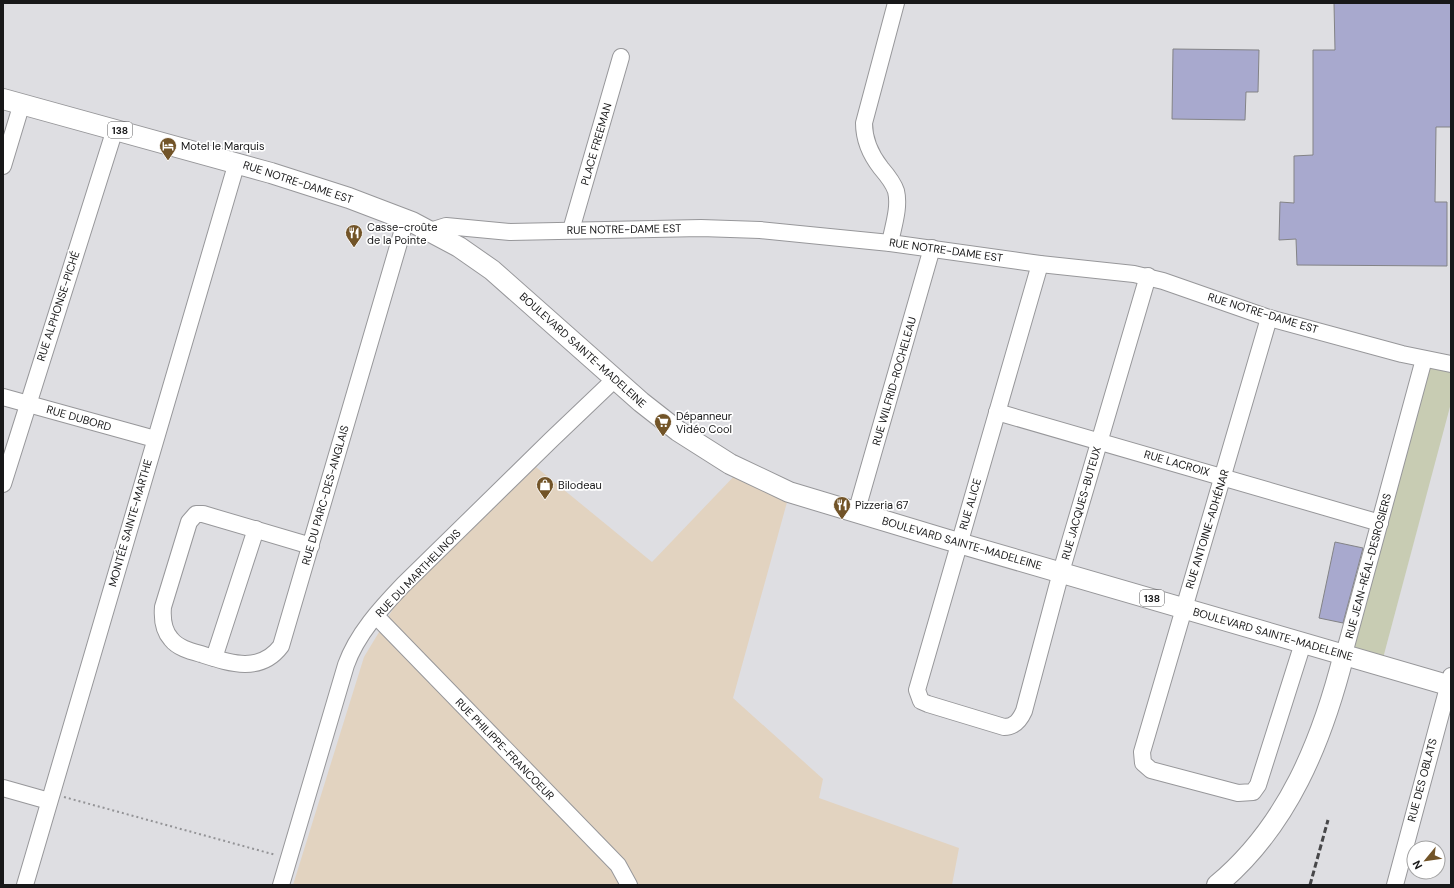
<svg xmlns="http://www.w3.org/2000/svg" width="1454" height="888" font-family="'DM Sans',sans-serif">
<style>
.industrial{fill:#e2d3c0}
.green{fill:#c8ccb3}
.building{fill:#a8a9ce;stroke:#838386}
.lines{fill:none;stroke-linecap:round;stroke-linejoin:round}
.minor-casing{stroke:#97979a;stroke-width:18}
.major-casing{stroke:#97979a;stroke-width:22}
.path{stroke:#939396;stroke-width:2;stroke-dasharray:2 3;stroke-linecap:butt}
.minor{stroke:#fff;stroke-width:16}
.major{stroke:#fff;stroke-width:20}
.rail{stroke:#474749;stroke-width:3;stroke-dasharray:6 3;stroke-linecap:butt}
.labels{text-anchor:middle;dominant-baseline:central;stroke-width:3.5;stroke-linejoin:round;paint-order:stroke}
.shield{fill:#fff;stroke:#5d5d5e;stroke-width:1}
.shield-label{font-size:10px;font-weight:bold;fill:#181819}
.street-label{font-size:11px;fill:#181819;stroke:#fff}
.poi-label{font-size:11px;fill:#181819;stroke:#fff;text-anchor:start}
</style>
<rect width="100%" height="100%" fill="#dedee2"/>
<!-- industrial -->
<polygon class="industrial" points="536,467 652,562 738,472 789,495 733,698 823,779 819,798 959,848 952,885 293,885 364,657 399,599"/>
<!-- green -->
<polygon class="green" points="1428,357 1451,362 1451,403 1382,662 1348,651"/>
<!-- building -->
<g class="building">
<polygon points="1334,3 1451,3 1451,127 1436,127 1435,202 1447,202 1447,266 1297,265 1296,239 1279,240 1280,202 1294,203 1294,156 1313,155 1313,50 1335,50"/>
<polygon points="1173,49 1259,50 1258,92 1246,92 1245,120 1172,119"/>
<polygon points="1335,542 1363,548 1343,623 1319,618"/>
</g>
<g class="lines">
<defs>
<g id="minor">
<polyline points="3,166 22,103"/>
<polyline points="571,230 621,57"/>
<polyline points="430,231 446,226 510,232 701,228 760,230 890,243 1040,264 1134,274 1163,281 1269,318 1402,354 1451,364"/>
<path d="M890 243C893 227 900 207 896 191 893 182 887 175 881 168 870 154 864 140 864 123L896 3"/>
<path d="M1040 264 917 690 921 701 928 704 1004 727C1015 727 1020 720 1024 711L1061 572 1148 276"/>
<polyline points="1269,318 1142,752 1143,763 1151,770 1238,793 1253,792 1258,785 1303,643"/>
<polyline points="3,397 155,439"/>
<polyline points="997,412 1380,523"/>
<polyline points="3,484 115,129"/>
<polyline points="856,513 932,248"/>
<path d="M311 546 203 514H196L189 522 163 607C162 619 163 630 171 639 178 648 190 651 201 654 229 663 260 674 281 646L406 219"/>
<polyline points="376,616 618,865 629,885"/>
<polyline points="1344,654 1424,359"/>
<polyline points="214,658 256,529"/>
<polyline points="3,788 49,801"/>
<polyline points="25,885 237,162"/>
<path d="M281 885 346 665C357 634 381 608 403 585L551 440 615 379"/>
<polyline points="1395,885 1451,676"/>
</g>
<g id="major">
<polyline points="3,99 271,173 349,198 412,222 459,247 492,270 641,402 678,431 730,464 789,492 945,539 1451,686"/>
<path d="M1217 885C1288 826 1322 741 1344 654"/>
</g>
</defs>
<!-- minor casing -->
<use href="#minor" class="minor-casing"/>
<!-- major casing -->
<use href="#major" class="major-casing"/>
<!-- path -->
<polyline class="path" points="64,797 276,855"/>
<!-- minor -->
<use href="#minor" class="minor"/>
<!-- major -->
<use href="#major" class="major"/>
<!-- rail -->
<polyline class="rail" points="1310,885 1328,820"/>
</g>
<!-- icons -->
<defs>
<symbol id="hotel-pin" viewBox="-11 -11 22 30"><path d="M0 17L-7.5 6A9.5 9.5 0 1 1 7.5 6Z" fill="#725428" stroke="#fff"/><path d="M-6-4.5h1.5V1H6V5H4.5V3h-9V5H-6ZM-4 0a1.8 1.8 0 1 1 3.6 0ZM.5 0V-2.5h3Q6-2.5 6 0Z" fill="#fff"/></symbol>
<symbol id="restaurant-pin" viewBox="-11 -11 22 30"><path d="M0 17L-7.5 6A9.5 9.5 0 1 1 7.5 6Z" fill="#725428" stroke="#fff"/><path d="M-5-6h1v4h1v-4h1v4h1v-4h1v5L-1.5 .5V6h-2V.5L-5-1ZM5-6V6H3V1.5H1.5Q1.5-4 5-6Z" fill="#fff"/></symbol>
<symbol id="supermarket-pin" viewBox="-11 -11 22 30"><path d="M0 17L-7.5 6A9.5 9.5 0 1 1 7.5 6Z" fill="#725428" stroke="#fff"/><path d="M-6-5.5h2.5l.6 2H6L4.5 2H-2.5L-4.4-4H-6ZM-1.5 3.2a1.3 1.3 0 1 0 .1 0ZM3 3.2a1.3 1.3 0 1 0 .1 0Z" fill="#fff"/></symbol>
<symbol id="shop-pin" viewBox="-11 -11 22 30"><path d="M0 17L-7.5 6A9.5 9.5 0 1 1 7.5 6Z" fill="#725428" stroke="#fff"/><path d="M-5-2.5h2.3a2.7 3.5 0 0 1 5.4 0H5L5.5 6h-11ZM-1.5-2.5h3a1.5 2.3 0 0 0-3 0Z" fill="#fff"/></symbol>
</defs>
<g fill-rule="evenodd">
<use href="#hotel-pin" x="158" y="136" width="20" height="27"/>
<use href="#restaurant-pin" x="344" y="223" width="20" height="27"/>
<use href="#supermarket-pin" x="653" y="412" width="20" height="27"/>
<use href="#shop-pin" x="535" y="475" width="20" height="27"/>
<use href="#restaurant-pin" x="832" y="495" width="20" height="27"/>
</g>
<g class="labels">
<!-- shield labels -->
<g class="shield">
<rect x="108" y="122" width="24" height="16" rx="3"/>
<rect x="1140" y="590" width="24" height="16" rx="3"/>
</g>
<g class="shield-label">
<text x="120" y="130">138</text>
<text x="1152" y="598">138</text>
</g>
<!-- street labels -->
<g class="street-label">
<text transform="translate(596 144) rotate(-74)">PLACE FREEMAN</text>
<text transform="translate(298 182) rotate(18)">RUE NOTRE-DAME EST</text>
<text transform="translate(624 229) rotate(-1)">RUE NOTRE-DAME EST</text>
<text transform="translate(946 250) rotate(8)">RUE NOTRE-DAME EST</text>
<text transform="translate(58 306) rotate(-72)">RUE ALPHONSE-PICHÉ</text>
<text transform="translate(1263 313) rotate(17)">RUE NOTRE-DAME EST</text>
<text transform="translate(583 350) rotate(42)">BOULEVARD SAINTE-MADELEINE</text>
<text transform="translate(894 381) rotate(-74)">RUE WILFRID-ROCHELEAU</text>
<text transform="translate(79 418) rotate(16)">RUE DUBORD</text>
<text transform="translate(1177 463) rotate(16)">RUE LACROIX</text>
<text transform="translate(325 495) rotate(-74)">RUE DU PARC-DES-ANGLAIS</text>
<text transform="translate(1081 503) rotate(-74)">RUE JACQUES-BUTEUX</text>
<text transform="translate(970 504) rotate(-74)">RUE ALICE</text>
<text transform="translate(130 523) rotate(-74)">MONTÉE SAINTE-MARTHE</text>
<text transform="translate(1207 529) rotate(-73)">RUE ANTOINE-ADHÉNAR</text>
<text transform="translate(962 543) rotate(16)">BOULEVARD SAINTE-MADELEINE</text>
<text transform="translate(1368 566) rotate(-75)">RUE JEAN-RÉAL-DESROSIERS</text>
<text transform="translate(418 573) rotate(-46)">RUE DU MARTHELINOIS</text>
<text transform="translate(1273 634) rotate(16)">BOULEVARD SAINTE-MADELEINE</text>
<text transform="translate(505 749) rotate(46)">RUE PHILIPPE-FRANCOEUR</text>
<text transform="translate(1422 780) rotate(-75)">RUE DES OBLATS</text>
</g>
<!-- poi labels -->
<g class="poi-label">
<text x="181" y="146">Motel le Marquis</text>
<text x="367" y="227">Casse-croûte<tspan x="367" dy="13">de la Pointe</tspan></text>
<text x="676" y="416">Dépanneur<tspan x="676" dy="13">Vidéo Cool</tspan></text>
<text x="558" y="485">Bilodeau</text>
<text x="855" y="505">Pizzeria 67</text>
</g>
</g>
<!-- border -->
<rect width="1454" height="888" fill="none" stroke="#181819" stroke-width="8"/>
<!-- north arrow -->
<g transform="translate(1426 860) rotate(241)"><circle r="19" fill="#ffffff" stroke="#a3a3a3"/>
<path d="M0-3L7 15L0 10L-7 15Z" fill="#725428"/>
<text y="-6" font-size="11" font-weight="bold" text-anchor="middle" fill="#181819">N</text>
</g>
</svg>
